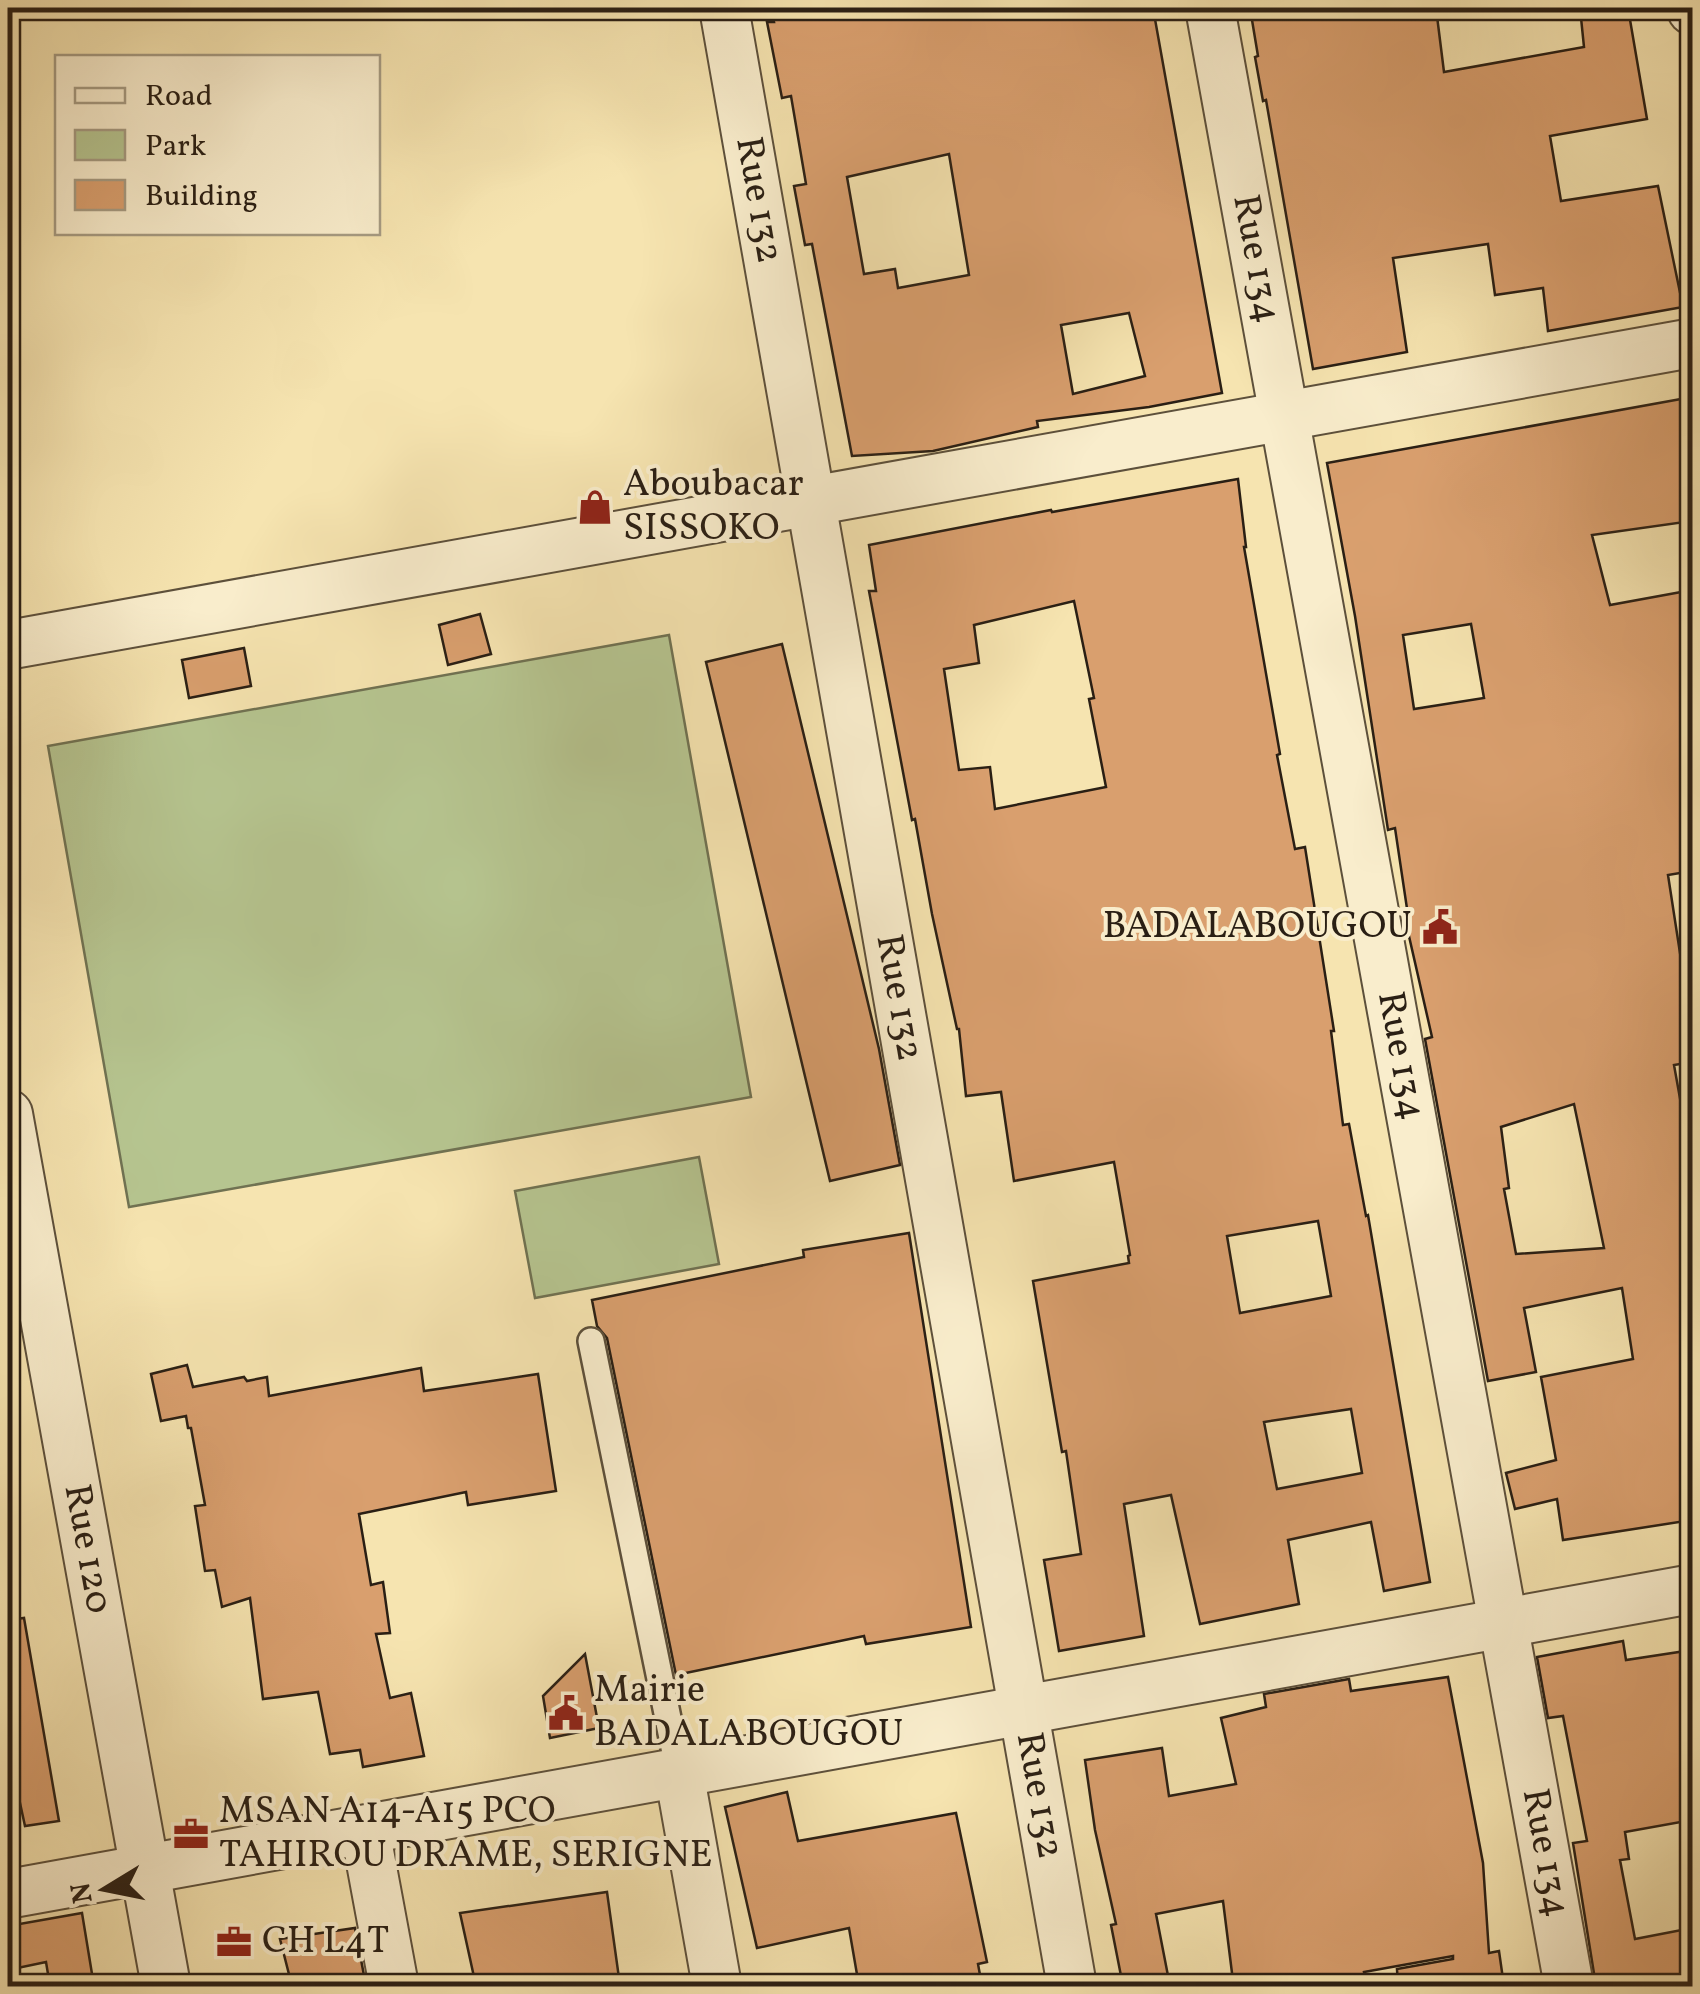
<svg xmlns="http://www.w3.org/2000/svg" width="1700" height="1994" font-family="Vollkorn,serif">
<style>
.green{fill:#b6c590;stroke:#707252;stroke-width:2.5}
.building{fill:#d99f6e;stroke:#2a1f14;stroke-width:2.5;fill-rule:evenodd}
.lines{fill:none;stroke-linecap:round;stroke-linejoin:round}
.service-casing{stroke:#5d503b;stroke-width:30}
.minor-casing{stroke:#5d503b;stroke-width:52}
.service{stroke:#f9edcc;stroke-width:25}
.minor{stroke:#f9edcc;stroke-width:48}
.labels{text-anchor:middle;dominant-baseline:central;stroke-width:8;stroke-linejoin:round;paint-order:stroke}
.street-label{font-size:38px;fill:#2a1f14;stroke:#f9edcc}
.poi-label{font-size:38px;fill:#2a1f14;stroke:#f9edcc;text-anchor:start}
</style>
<rect width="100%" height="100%" fill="#f6e4b0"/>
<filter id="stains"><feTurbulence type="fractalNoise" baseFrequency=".002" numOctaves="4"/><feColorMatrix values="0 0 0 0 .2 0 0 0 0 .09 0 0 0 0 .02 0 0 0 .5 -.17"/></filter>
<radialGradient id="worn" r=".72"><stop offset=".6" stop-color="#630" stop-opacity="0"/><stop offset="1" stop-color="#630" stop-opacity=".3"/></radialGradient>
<!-- green -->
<g class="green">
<polygon points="669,635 751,1097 129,1207 48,746"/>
<polygon points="699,1157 719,1264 535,1298 515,1191"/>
</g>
<!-- building -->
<g class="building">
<path d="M771 8H1153L1222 393 1149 407 1037 421 1038 427 933 451 852 456 812 244 805 245 794 186 806 184 791 96 782 98 767 22H774ZM949 154 969 275 898 288 895 269 864 274 847 177ZM1129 313 1145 376 1073 394 1061 325Z"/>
<polygon points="1250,8 1436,8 1444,72 1584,47 1580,8 1628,8 1647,119 1550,136 1561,201 1658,186 1683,307 1548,331 1543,288 1495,295 1488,244 1393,258 1407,352 1313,369 1266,100 1263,101 1255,57 1258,56"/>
<path d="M1692 397V521L1592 535 1610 605 1692 590V871L1668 875 1692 1031V1062L1674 1065 1692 1165V1520L1563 1540 1557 1499 1515 1509 1506 1473 1556 1460 1541 1377 1633 1359 1622 1288 1524 1308 1536 1372 1488 1381 1425 1039 1432 1037 1406 923 1409 922 1395 828 1388 830 1355 616 1327 463ZM1471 624 1484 698 1414 709 1403 635ZM1574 1104 1604 1248 1516 1254 1504 1189 1509 1188 1501 1127Z"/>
<path d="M1238 479 1246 547H1244L1280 754 1277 755 1295 849 1305 847 1334 1031H1331L1343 1125 1349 1124 1366 1216 1368 1215 1430 1582 1384 1591 1371 1522 1288 1540 1299 1604 1200 1624 1171 1495 1124 1504 1144 1636 1059 1651 1044 1560 1081 1554 1066 1451 1062 1452 1033 1281 1129 1263 1128 1256 1130 1255 1114 1162 1014 1181 1001 1092 966 1096 959 1029H957L932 914 915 819 912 820 869 591H876L869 545 1051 510 1052 512ZM1074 601 1094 698 1089 699 1106 787 995 809 990 767 959 770 944 669 979 663 974 625ZM1318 1221 1331 1296 1240 1313 1227 1236ZM1351 1409 1362 1473 1277 1489 1264 1422Z"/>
<polygon points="480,614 491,654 448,665 439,625"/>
<polygon points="782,644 879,1049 900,1165 830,1181 706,662"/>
<polygon points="244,648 251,686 189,698 182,660"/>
<polygon points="909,1233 971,1627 866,1644 864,1636 676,1675 607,1338 597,1326 592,1300 804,1257 803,1250"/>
<polygon points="187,1365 193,1387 244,1377 247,1381 267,1377 269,1396 421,1368 424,1391 538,1374 556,1491 468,1505 466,1492 359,1514 371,1585 383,1582 390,1633 376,1634 390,1698 411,1693 424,1756 363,1767 360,1750 330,1754 318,1692 263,1699 250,1598 222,1607 215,1570 205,1571 195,1506 205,1505 191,1428 188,1428 186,1416 161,1421 151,1374"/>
<polygon points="24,1618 59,1821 25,1826 15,1780 8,1782 8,1620"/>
<polygon points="1623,1641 1626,1660 1692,1650 1692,1820 1625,1832 1629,1859 1620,1860 1635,1939 1692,1928 1692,1986 1596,1986 1573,1843 1587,1841 1563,1716 1548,1718 1537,1657"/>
<polygon points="585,1654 599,1728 550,1738 543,1696"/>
<polygon points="1448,1677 1483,1863 1489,1953 1499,1951 1504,1986 1398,1986 1397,1969 1453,1959 1453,1956 1364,1972 1367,1986 1246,1986 1245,1979 1233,1981 1223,1901 1156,1914 1170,1986 1123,1986 1111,1925 1116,1924 1095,1830 1085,1760 1162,1748 1169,1796 1236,1784 1221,1718 1266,1707 1264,1694 1349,1679 1351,1691"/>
<polygon points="787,1792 798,1841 956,1813 987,1962 978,1964 982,1986 859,1986 849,1928 757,1948 725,1807"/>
<polygon points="607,1892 619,1978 582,1986 476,1986 460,1913"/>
<polygon points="82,1913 94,1986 50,1986 46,1962 8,1970 8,1926"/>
<polygon points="355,1928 366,1986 292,1986 280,1939"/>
</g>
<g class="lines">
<defs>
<polyline id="service" points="591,1341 679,1772"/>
<g id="minor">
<path id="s1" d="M724 8 1072 1986"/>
<path id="s2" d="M1210 8 1569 1986"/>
<polyline points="1692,8 1692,10"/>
<polyline points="8,645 1692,343"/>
<path id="s3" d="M8 1114 166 1986"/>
<polyline points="679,1772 717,1986"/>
<polyline points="365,1830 394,1986"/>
<polyline points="8,1894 1692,1589"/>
</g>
</defs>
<!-- service casing -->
<use href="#service" class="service-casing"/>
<!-- minor casing -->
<use href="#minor" class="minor-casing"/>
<!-- service -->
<use href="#service" class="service"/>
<!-- minor -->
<use href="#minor" class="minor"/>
</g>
<!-- icons -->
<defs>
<symbol id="shop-bare" viewBox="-9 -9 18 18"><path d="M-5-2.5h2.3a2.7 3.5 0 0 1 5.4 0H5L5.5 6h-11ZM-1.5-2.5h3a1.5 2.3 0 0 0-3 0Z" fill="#8f2418" stroke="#f9edcc" stroke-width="2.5" paint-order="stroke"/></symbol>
<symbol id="civic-bare" viewBox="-9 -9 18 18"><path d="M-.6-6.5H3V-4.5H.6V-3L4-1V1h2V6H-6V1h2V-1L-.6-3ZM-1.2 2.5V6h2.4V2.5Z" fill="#8f2418" stroke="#f9edcc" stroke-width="2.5" paint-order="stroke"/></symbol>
<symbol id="office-bare" viewBox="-9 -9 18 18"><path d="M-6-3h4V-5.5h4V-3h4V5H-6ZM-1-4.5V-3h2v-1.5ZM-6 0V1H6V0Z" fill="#8f2418" stroke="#f9edcc" stroke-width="2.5" paint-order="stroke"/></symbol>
</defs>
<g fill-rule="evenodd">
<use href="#shop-bare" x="570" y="482" width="50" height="50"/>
<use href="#civic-bare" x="1415" y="902" width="50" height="50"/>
<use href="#civic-bare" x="541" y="1688" width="50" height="50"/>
<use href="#office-bare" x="166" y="1809" width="50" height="50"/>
<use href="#office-bare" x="209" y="1917" width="50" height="50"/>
</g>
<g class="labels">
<!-- street labels -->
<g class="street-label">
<text stroke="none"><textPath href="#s1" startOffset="195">Rue 132</textPath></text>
<text stroke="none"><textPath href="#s2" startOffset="255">Rue 134</textPath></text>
<text stroke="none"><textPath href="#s1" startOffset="1005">Rue 132</textPath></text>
<text stroke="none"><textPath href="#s2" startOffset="1065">Rue 134</textPath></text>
<text stroke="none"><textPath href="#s3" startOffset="442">Rue 120</textPath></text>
<text stroke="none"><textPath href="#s1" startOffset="1815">Rue 132</textPath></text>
<text stroke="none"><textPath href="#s2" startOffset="1875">Rue 134</textPath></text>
</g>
<!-- poi labels -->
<g class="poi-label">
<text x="623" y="485">Aboubacar<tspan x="623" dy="44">SISSOKO</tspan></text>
<text x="1412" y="927" text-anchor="end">BADALABOUGOU</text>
<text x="594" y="1691">Mairie<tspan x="594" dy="44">BADALABOUGOU</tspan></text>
<text x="219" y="1812">MSAN A14-A15 PCO<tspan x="219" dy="44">TAHIROU DRAME, SERIGNE</tspan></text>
<text x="262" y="1942">CH L4T</text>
</g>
</g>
<!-- margin -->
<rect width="1700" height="1994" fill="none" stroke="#f6e4b0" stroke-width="40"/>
<rect x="10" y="10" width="1680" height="1974" fill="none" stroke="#2a1f14" stroke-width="5"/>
<rect x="20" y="20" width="1660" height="1954" fill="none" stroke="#2a1f14" stroke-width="2.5"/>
<!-- legend -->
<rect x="55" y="55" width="325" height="180" fill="#f9edcc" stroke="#a69b82" stroke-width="2.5"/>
<rect x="75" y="88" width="50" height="15" fill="#f9edcc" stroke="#a69b82" stroke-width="2.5"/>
<text x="145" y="105" font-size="30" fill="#2a1f14">Road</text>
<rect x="75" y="130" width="50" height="30" fill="#b6c590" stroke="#a69b82" stroke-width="2.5"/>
<text x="145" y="155" font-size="30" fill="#2a1f14">Park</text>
<rect x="75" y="180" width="50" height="30" fill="#d99f6e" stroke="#a69b82" stroke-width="2.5"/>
<text x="145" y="205" font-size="30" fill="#2a1f14">Building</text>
<!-- north arrow -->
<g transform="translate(105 1889) rotate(260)" stroke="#f9edcc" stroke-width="8" paint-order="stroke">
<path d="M0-8L18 38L0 25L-18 38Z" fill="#2a1f14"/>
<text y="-15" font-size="28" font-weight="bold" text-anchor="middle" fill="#2a1f14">N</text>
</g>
<rect width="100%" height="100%" filter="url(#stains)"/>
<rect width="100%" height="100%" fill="url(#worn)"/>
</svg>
